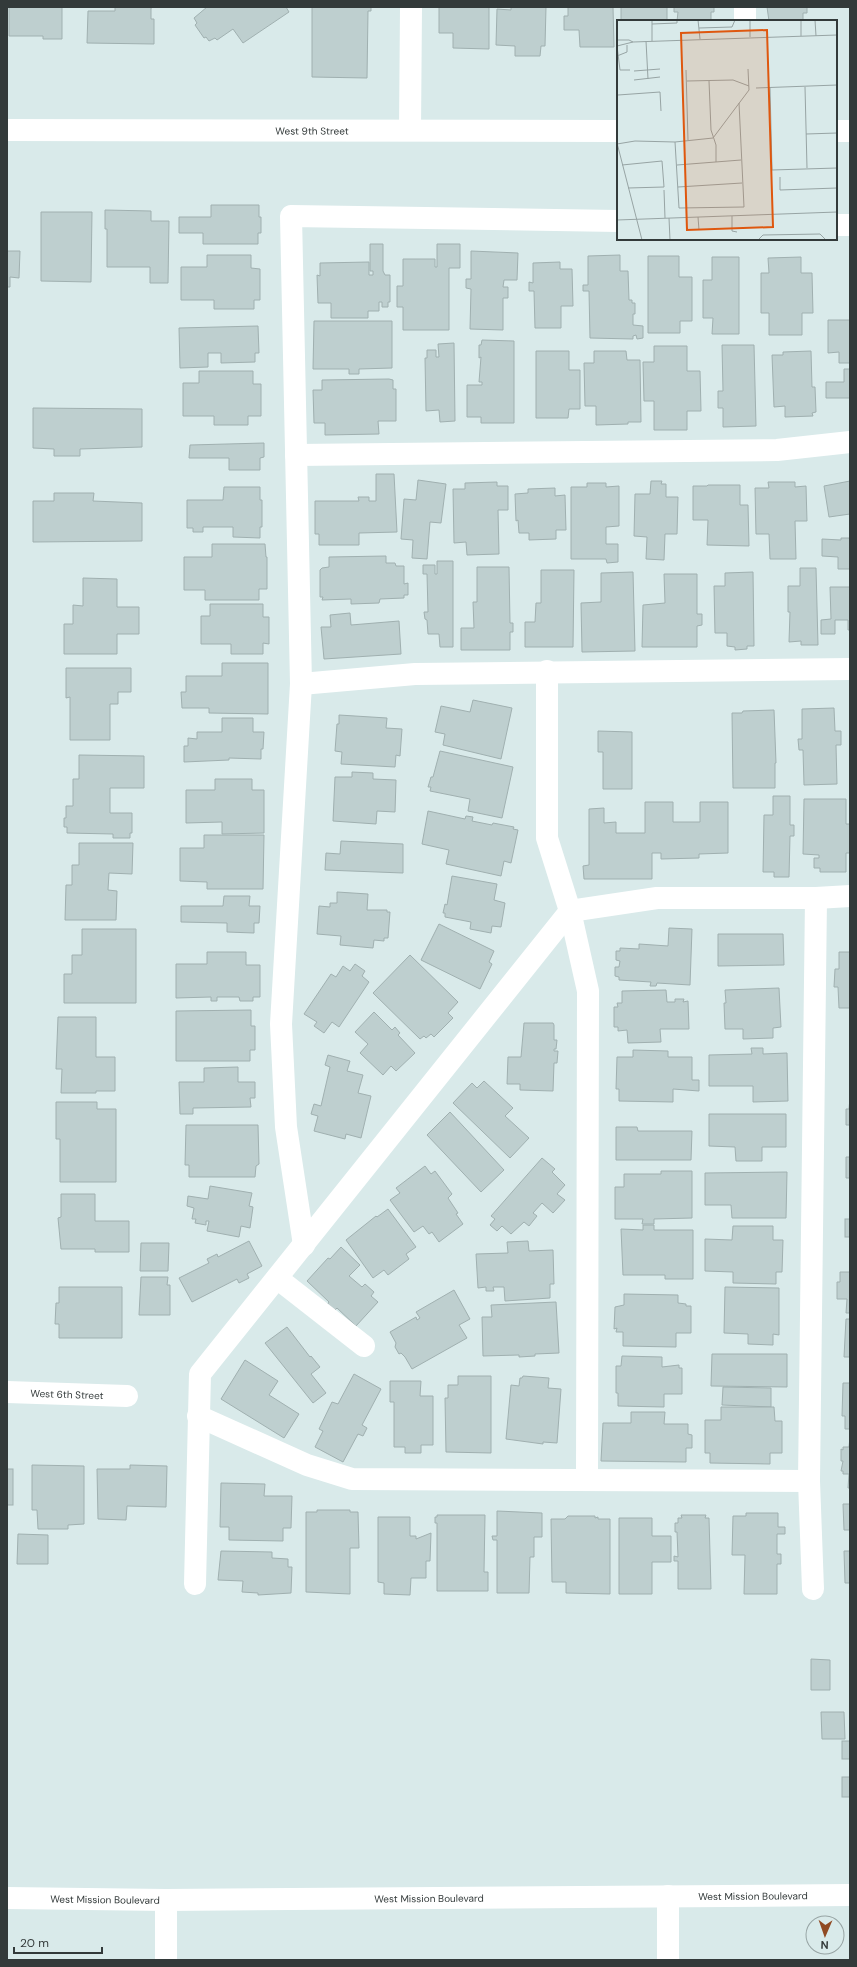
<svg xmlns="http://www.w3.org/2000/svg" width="857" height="1967" font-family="'DM Sans',sans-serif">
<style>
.building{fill:#becfcf;stroke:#a0b0b0}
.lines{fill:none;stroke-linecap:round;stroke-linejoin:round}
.minor{stroke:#fff;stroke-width:22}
.major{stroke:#fff;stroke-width:22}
.labels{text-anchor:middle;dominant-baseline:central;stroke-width:3;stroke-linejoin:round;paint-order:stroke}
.street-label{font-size:10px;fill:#333a3a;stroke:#d9eaea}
.inset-road{fill:none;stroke:#97a4a4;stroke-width:1}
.view{fill:#df570e;fill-opacity:0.15;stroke:#df570e;stroke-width:2}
.inset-edge{fill:none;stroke:#333a3a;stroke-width:2}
</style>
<rect width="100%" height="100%" fill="#d9eaea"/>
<!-- building -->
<g class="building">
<polygon points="9,7 62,7 62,39 43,39 43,36 9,36"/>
<polygon points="115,7 154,7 151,8 151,19 154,19 154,44 87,43 88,11 115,11"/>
<polygon points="207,7 286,7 289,12 243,43 233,29 217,40 215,38 209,41 206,37 204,38 195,25 197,23 194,18"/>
<polygon points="312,7 371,7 371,11 368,11 367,78 312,77"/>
<polygon points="439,7 489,7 489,49 453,48 453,33 439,33"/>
<polygon points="511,7 546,7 545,46 541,46 540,56 515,56 515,46 496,45 497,9 511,10"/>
<polygon points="568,7 613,7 614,47 580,47 579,30 564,30 564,16 568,16"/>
<rect x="621" y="7" width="46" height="14"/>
<polygon points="674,7 714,7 714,12 711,12 711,21 677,21 678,12 674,12"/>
<polygon points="767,7 807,7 807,13 803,13 803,21 769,21"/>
<polygon points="211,205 259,205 259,217 261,217 261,233 258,233 258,244 203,244 203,233 179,233 179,217 211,217"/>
<polygon points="105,210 151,211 151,221 169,221 168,283 150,283 150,267 107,267 107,229 105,229"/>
<polygon points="41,212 92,212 91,282 41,281"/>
<polygon points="370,244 383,244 383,271 385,275 390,275 390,302 388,302 388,307 382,307 382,302 379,302 379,311 368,311 368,318 331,318 331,303 318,303 317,275 320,276 320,263 369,262 369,275 373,275 373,271 370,271"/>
<polygon points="437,244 460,244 460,268 449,268 449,330 403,330 403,307 397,307 397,286 403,286 403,259 435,259 435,267 437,267"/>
<polygon points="7,251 20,251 19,278 10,277 10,287 7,287"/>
<polygon points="471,251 518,253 517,280 504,280 503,287 508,287 508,298 503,298 503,330 470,329 471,289 466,288 466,279 471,279"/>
<polygon points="207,255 251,255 251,268 260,269 260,300 254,300 254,309 214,309 214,300 181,300 181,267 207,267"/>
<polygon points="620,255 620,271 628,271 629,300 632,300 632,303 635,303 635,314 633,314 633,325 643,326 643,338 637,339 636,335 633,336 633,339 590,338 589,291 583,291 583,285 588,285 588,256"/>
<polygon points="648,256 679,256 679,277 692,277 692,321 680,321 680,333 648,333"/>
<polygon points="712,257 739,257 739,334 712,334 713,318 703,318 703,280 712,280"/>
<polygon points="801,257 801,273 812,273 813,313 802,313 802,335 769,335 769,313 761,313 761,273 769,273 768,258"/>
<polygon points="560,262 560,269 572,269 573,306 561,306 561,328 535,328 534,291 529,291 529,282 533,283 533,263"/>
<polygon points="828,320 850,320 850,363 839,363 839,352 828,353"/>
<polygon points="314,321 392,321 392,368 359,369 359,374 349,374 349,369 313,369"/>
<polygon points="258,326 259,353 255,353 255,362 221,363 221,353 208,353 208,367 180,368 179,328"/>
<polygon points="482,340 514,341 514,423 481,423 481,417 467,417 467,385 482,385 482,382 479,382 481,357 479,358 479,345 481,345"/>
<polygon points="454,343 455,421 440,422 439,410 426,411 425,358 427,358 427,350 436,350 436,357 439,357 438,344"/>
<polygon points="722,345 754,345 756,426 723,427 723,408 718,408 718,391 723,391"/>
<polygon points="654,346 687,346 687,371 700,371 701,411 687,411 687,430 654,430 654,401 644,401 643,362 654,362"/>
<polygon points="536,351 569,351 569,370 580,370 580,409 569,409 568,418 536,418"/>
<polygon points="594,351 626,351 627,360 640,360 641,422 628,422 628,424 596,425 596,406 585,406 584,363 594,363"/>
<polygon points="811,351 812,387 815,387 816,412 812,413 813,416 785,417 785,406 774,407 772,355 783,355 783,352"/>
<polygon points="844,369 850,369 850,398 826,398 826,382 844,382"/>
<polygon points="199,371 253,371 253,384 261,384 261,416 248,416 248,425 214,425 214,416 183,416 183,383 199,383"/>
<polygon points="389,379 393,380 393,389 396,389 396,421 378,421 379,434 325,435 325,423 314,423 313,390 322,390 322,380"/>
<polygon points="33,408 142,409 142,447 80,449 80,456 54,456 54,449 33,448"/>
<polygon points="264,443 264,457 260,458 260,470 229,470 229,458 189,458 190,445"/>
<polygon points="376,474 394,474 397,532 359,533 359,545 319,545 319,534 315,534 315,501 359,501 358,497 369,497 369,501 376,501"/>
<polygon points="418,480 446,484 441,523 430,522 427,559 412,558 413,540 401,539 404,499 416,500"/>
<polygon points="651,481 662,481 661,484 666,484 666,497 678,497 677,534 665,534 664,560 646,559 647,537 634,536 635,494 650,494"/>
<polygon points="850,481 850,514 829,517 824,486"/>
<polygon points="497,482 497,486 508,486 508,510 498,510 499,554 467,555 466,542 454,543 453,489 465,489 465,483"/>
<polygon points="768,482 795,482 795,487 806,486 807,521 795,521 796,559 770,559 769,534 756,534 755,488 769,488"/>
<polygon points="587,483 606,483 606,487 619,486 619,526 606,527 606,544 618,544 618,562 607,563 606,559 571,559 571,487 587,487"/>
<polygon points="708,485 740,485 740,505 748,505 749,546 707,545 708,520 693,520 693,486 707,486"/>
<polygon points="224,487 260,487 260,500 262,500 262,527 260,527 260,538 233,537 233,527 203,527 203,532 193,532 193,528 187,528 187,500 223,500"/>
<polygon points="555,488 555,496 565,495 566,530 556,530 556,539 529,540 529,533 519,533 518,520 516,521 515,494 528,493 528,489"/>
<polygon points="54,493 94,493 93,501 142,503 142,541 33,542 33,501 54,501"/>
<polygon points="841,538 849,538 850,540 850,569 838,569 838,557 822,556 822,539 841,540"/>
<polygon points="212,544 265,544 266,557 267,557 267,589 259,589 259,600 205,600 205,590 184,590 184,557 212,557"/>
<polygon points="386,556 386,563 395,563 396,566 404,566 404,584 408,583 408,595 404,595 404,598 380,599 379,603 351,604 351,599 322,600 323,597 320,597 320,570 322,568 329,567 329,557"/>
<polygon points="437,561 453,561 453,647 440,647 439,634 428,634 427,620 425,619 424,612 428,612 427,574 423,574 423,565 435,565 435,574 437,574"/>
<polygon points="477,567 509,567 510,623 513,623 513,632 510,632 510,650 461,650 461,628 474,628 473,602 477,602"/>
<polygon points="800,568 816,568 818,645 801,645 801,641 789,642 790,612 788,612 788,586 800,586"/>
<polygon points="541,570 574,570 573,647 525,647 525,622 535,622 536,603 541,603"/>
<polygon points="633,572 635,651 582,652 581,603 601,602 601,573"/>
<polygon points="753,572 754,646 747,646 747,649 735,650 735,647 727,646 727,633 715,633 714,586 725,586 725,573"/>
<polygon points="664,574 697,574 697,614 702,614 702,625 697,626 697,647 642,647 643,605 665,603"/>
<polygon points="83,578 117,579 117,607 139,607 139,634 117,634 117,654 64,654 64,624 73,624 73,605 83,606"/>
<polygon points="830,587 850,587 850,630 848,630 848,620 835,620 835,634 821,634 821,620 831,619"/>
<polygon points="210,604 263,604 263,617 269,617 269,644 263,643 263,654 231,654 231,644 201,644 201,616 210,616"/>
<polygon points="350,613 351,625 399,621 401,654 324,659 321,627 331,627 330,615"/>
<polygon points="222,663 268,663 268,714 209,713 209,708 182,708 181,692 186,692 186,676 222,676"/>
<polygon points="66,668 131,668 131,692 118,692 118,704 110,704 110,740 70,740 70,697 66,698"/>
<polygon points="473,700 512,708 501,759 443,745 445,734 435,732 441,706 470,712"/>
<polygon points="834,708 835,731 841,731 841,745 836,745 837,784 804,785 803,750 799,750 798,739 802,739 802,709"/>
<polygon points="774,710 776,763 775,763 775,788 733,788 732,713 742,713 743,711"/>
<polygon points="339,715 387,718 386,728 402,729 400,756 396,755 395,767 341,764 342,752 335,751 337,724 339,724"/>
<polygon points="222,718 253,718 253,732 264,732 263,749 261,749 261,759 229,758 229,760 184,762 184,746 188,746 188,738 197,739 197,732 222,732"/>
<polygon points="598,731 632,732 632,789 603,789 603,752 598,752"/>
<polygon points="440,751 513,767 502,818 468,811 470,799 430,791 431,787 428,787 431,777 433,777"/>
<polygon points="79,755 144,756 144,788 110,788 110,813 132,813 132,833 130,833 130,838 113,838 113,834 67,833 67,827 64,827 64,818 66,818 66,806 73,806 73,779 79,779"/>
<polygon points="352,772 373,773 373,779 396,780 395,812 377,811 376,824 333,821 335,777 352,777"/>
<polygon points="215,779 252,779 252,790 264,790 264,833 222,834 222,822 186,823 186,790 215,790"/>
<polygon points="773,796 790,796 790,825 794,825 794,836 790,836 789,877 774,877 774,872 763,872 764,815 773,815"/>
<polygon points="804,799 846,799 846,824 850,824 850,853 846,853 846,872 820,872 820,868 814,868 814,858 819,858 819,855 803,854"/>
<polygon points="645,802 673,802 673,822 700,822 700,802 728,802 728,853 699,854 699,858 661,859 661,853 652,853 652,879 584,879 583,866 589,865 589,809 604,808 604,823 616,822 616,833 645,833"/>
<polygon points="428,811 465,819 466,816 473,817 472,821 492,825 493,823 514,827 513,829 518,830 511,863 504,861 501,876 446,864 449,850 422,844"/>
<polygon points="204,835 264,835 263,889 207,889 207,882 180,881 180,848 204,848"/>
<polygon points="341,841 403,844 403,873 325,870 326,853 340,854"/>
<polygon points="79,843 133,843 132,874 109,873 108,890 117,891 116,920 65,920 66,885 72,885 72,865 79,865"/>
<polygon points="452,876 497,884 494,900 505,903 501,927 492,926 491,933 470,929 471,922 445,917 445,913 443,913 445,904 447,905"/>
<polygon points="337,892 368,894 367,910 387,910 387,912 390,912 388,938 384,938 384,941 374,940 373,948 340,945 341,936 317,934 319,906 330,907 330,903 337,903"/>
<polygon points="224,896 250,896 249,906 260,906 259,923 254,923 254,933 227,932 227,923 181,922 181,906 223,906"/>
<polygon points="439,924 494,951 489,962 492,964 480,989 421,960"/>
<polygon points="669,928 692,929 690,985 657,983 656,986 650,986 651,982 619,980 619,977 615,976 615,967 619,967 620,961 616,960 616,951 620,951 620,948 639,949 639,944 668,946"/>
<polygon points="82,929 136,929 136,1003 64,1003 64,974 72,974 72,955 82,955"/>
<polygon points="718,934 783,934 784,965 718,966"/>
<polygon points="207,952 246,952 246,965 260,965 260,997 253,997 253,1001 240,1001 239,997 217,997 217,1001 211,1001 211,997 176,998 176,964 207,964"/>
<polygon points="839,952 850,952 850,1008 839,1008 838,987 834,987 835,969 839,969"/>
<polygon points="410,955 458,1002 448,1013 453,1018 434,1037 431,1034 426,1038 424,1036 420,1039 373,993"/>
<polygon points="355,964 365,971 362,976 369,982 339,1027 332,1022 324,1033 314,1026 317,1022 304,1014 331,974 336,977 343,966 350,971"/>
<polygon points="779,988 781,1027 773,1028 773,1038 743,1039 743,1029 725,1029 724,1003 726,1003 725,990"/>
<polygon points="666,990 667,1002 675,1002 675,999 684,999 683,1002 688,1001 689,1029 660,1029 661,1042 628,1043 627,1030 618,1031 618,1027 614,1027 614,1007 618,1007 617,1003 622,1003 622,991"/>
<polygon points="251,1010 251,1026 255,1026 255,1050 250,1050 250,1061 176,1061 176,1011"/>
<polygon points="374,1012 392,1030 395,1027 400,1033 398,1035 415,1053 396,1071 391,1066 383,1075 360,1053 368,1044 355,1032"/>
<polygon points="58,1017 96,1017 96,1057 115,1057 115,1091 96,1091 96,1093 61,1093 62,1069 56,1069"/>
<polygon points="524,1023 553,1023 554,1025 554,1040 557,1040 556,1049 554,1049 554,1051 558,1051 557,1063 554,1063 553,1091 520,1090 520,1084 507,1084 508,1057 521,1057"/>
<polygon points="751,1048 763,1048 763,1054 787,1053 788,1101 753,1102 753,1086 709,1086 709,1055 752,1054"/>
<polygon points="633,1050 668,1051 668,1057 692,1057 692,1080 699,1080 699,1091 673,1089 673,1102 619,1101 619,1089 616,1089 617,1057 633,1057"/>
<polygon points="328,1055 350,1061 347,1071 363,1075 358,1093 371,1096 361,1138 346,1134 345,1139 314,1131 318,1116 311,1114 314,1104 321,1106 330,1067 325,1065"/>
<polygon points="238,1067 238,1082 255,1082 255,1098 250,1098 251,1107 193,1108 193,1114 180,1114 179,1082 204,1082 204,1068"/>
<polygon points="484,1081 513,1108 505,1116 529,1138 510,1158 453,1103 472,1083 477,1088"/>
<polygon points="850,1098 850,1125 846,1125 846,1109 849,1109"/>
<polygon points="56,1102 97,1102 97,1109 116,1109 116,1182 60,1182 60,1139 56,1139"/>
<polygon points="450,1112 504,1170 481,1192 427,1135"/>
<polygon points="709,1114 786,1114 786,1147 762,1147 762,1161 736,1161 735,1147 709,1146"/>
<polygon points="186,1125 258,1125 259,1164 256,1166 255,1177 189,1177 189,1165 185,1165"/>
<polygon points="616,1127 637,1127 638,1131 692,1131 691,1160 616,1160"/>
<polygon points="850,1155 850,1183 850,1178 846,1178 846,1157 850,1157"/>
<polygon points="542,1158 555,1169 552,1172 565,1185 557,1194 565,1200 553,1213 542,1203 533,1213 537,1216 529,1226 524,1222 511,1234 502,1226 497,1231 490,1225 495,1219 491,1216"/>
<polygon points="425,1166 431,1174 435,1171 452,1194 448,1198 458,1213 456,1214 463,1224 439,1242 432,1232 429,1234 423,1226 414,1232 390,1200 400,1193 396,1188"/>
<polygon points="661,1171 692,1171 692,1218 654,1219 654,1224 642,1224 643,1219 615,1219 615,1187 624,1187 624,1174 661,1174"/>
<polygon points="787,1172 786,1218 732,1218 731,1205 705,1205 705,1173"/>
<polygon points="210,1186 252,1193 249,1206 253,1207 250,1228 241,1226 239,1237 207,1231 209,1221 206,1221 206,1225 195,1223 196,1219 192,1219 194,1208 187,1206 188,1196 208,1199"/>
<polygon points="61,1194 95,1194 95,1221 129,1221 129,1252 95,1252 95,1249 61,1249 58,1218 61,1217"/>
<polygon points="388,1209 416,1247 406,1254 409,1259 388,1275 384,1270 373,1278 346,1240 376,1216 377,1217"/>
<rect x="845" y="1219" width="5" height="18"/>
<polygon points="643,1225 654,1225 654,1230 693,1230 693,1279 665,1279 665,1275 623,1275 621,1229 643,1230"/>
<polygon points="733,1226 773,1226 773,1240 783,1240 782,1272 776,1272 776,1284 733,1283 733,1272 705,1271 705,1239 732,1240"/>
<polygon points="249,1241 262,1266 247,1274 249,1278 239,1283 237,1279 192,1302 179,1278 209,1263 207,1259 217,1254 218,1257"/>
<polygon points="528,1241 529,1251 553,1250 554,1284 550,1284 550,1298 505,1301 504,1287 493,1287 494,1291 486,1291 486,1287 478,1288 476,1254 508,1253 507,1242"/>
<polygon points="141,1243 169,1243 168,1271 140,1271"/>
<polygon points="341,1247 360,1265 349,1276 362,1287 365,1284 374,1292 371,1296 378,1302 356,1326 337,1308 334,1311 327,1305 329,1302 307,1281 328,1258 330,1259"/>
<polygon points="840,1272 850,1272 850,1313 846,1313 847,1299 837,1299 837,1282 840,1282"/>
<polygon points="141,1277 168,1277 167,1285 170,1285 170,1315 139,1315"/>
<polygon points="59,1287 122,1287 122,1338 59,1338 59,1324 55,1324 56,1303 59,1303"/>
<polygon points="725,1287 779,1288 779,1335 773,1334 773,1345 748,1344 748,1334 724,1333"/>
<polygon points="454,1290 470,1319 459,1325 467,1338 412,1369 405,1357 401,1353 399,1354 395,1347 396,1343 390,1332 416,1317 417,1320 420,1318 416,1312"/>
<polygon points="624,1294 678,1295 678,1303 686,1304 686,1306 691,1306 691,1333 676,1333 676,1347 623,1346 623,1332 616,1332 617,1328 614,1329 615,1307 624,1305"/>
<polygon points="556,1302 559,1353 535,1354 535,1356 519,1357 519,1355 483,1356 482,1317 492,1317 491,1305"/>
<polygon points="846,1319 850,1319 850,1357 844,1357"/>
<polygon points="287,1327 310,1357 311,1356 320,1367 311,1374 326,1393 313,1403 265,1343"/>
<polygon points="712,1354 787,1354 787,1387 711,1386"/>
<polygon points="622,1356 662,1357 662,1367 679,1365 679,1368 682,1368 682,1394 664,1394 664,1407 618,1406 618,1393 616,1393 616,1366 621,1366"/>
<polygon points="245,1360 278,1381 269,1395 299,1414 284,1438 221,1399"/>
<polygon points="354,1374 381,1389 362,1425 367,1428 363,1436 358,1434 343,1462 315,1447 323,1431 319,1429 332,1402 338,1404"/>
<polygon points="458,1376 491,1376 491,1453 446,1452 445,1398 448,1398 448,1385 458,1385"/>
<polygon points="523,1376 549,1378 548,1388 561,1389 557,1443 543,1442 543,1444 506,1439 511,1385 519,1386 520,1378 522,1378"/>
<polygon points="390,1381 421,1381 420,1396 433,1396 433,1445 421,1445 421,1453 405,1453 405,1447 394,1447 394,1402 390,1402"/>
<polygon points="843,1383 850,1383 850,1429 845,1429 845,1416 842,1416"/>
<polygon points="723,1387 771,1388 771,1407 722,1405"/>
<polygon points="721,1407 774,1407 775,1421 782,1421 782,1453 770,1453 770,1464 710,1463 710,1453 705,1453 705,1420 721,1420"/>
<polygon points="631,1412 665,1412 664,1424 688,1424 688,1434 692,1435 692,1448 686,1448 686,1462 601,1461 603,1423 631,1423"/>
<polygon points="850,1437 850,1488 848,1488 849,1474 843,1474 843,1471 841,1471 843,1461 841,1461 841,1449 843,1450 843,1447 849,1447"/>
<polygon points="32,1465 84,1466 84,1524 68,1525 68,1529 38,1529 37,1510 32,1510"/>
<polygon points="130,1465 167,1466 166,1507 127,1506 126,1520 98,1519 97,1469 130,1469"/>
<rect x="7" y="1469" width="6" height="36"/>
<polygon points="221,1483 265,1484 264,1496 292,1496 291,1528 283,1528 283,1541 229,1540 229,1527 220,1527"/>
<polygon points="843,1504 850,1504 850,1530 844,1530"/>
<polygon points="317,1510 350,1510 350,1512 358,1512 359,1548 350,1548 350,1594 306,1592 306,1512 317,1512"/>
<polygon points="497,1511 542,1513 542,1537 534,1537 534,1557 530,1557 529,1593 497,1593 497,1540 493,1540 492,1536 497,1536"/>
<polygon points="746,1513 778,1513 778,1527 785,1527 785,1534 777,1534 777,1554 781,1554 781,1564 777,1564 777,1594 744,1594 745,1555 732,1555 733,1516 746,1516"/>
<polygon points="437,1515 485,1515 484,1572 488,1572 488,1591 437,1591 437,1523 435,1523 435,1517 437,1517"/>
<polygon points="681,1515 706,1515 705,1518 709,1518 711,1589 678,1589 678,1561 674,1561 674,1556 678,1557 677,1532 675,1532 675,1523 678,1523 678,1518 682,1518"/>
<polygon points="568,1516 595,1516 595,1518 598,1517 598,1519 610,1519 610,1594 566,1593 566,1582 552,1582 551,1519 565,1519"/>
<polygon points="378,1517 410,1517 410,1536 416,1536 416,1539 431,1533 430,1561 426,1561 426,1578 411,1578 410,1595 384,1594 384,1583 378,1582"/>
<polygon points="619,1518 652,1518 652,1536 671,1536 671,1562 652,1562 652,1594 619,1594"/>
<polygon points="18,1534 48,1535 48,1564 17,1564"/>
<polygon points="221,1551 272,1552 272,1558 288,1559 288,1567 292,1567 291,1593 258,1595 258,1593 242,1592 243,1581 218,1580"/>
<polygon points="844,1551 850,1551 850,1583 845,1583"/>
<polygon points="811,1659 830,1660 830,1690 811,1690"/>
<polygon points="821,1712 844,1712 845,1739 822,1739"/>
<rect x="842" y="1741" width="8" height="18"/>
<rect x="842" y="1777" width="8" height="20"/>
</g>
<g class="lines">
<!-- minor -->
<g class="minor">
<polyline points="745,21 745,7"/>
<path id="s1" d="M7 130 618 131"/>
<polyline points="410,130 411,7"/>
<polyline points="836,131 850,131"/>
<polyline points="836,225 850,225"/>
<polyline points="296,455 777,450 850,442"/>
<polyline points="547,671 547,838 570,911 588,991 587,1480"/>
<polyline points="301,684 415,674 850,669"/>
<polyline points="304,1245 286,1127 281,1024 301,684 291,216 618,221"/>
<polyline points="277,1278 364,1346"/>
<path id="s2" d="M7 1392 127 1396"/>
<polyline points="198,1416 307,1465 352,1479 809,1481"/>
<polyline points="195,1584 200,1374 570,911 657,898 816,898 850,896"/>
<polyline points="813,1589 809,1481 816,898"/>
<polyline points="668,1896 668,1960"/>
<polyline points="166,1960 166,1900"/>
</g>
<!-- major -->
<path class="major" id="s3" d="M7 1898 166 1900 850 1895"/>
</g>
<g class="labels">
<!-- street labels -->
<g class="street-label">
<text stroke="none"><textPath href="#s1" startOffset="305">West 9th Street</textPath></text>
<text stroke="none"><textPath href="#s2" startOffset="60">West 6th Street</textPath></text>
<text stroke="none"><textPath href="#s3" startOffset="746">West Mission Boulevard</textPath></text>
<text stroke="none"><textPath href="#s3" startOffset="422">West Mission Boulevard</textPath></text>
<text stroke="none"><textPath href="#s3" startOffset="98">West Mission Boulevard</textPath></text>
</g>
</g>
<!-- overview -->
<g transform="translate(617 20)">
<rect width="220" height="220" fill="#d9eaea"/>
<path class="inset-road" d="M35 0V21M81 0 83 19M133 0V17M184 0V16M198 0 199 16M35 4 60 3V0M82 8 115 7 118 0M0 20H12L16 22M29 21 31 59M0 26 3 50H13M0 26 16 22 220 15M0 36 10 32V25M69 50 71 120M17 51 43 49M17 60 43 57M70 61 116 60 132 66M92 61 94 110 99 125V142M188 67 190 148M139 68 220 65M153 68 155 150 220 148M1 75 43 72 44 91M189 114 220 113M58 122 62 188 127 187 122 83M0 123 25 220M0 124 18 121 58 122 96 118 132 70 131 49M5 145 45 141 47 167 11 168M60 145 124 140M163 157V170L220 168M61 167 125 163M47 170 48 198M115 196V211L120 212M81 197 82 210M52 198 53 220M0 200 220 192M141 220 146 215 203 214 209 220"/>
<path class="view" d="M150 10 156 207 70 210 64 13Z"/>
<rect width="220" height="220" class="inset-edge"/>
</g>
<!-- border -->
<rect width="857" height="1967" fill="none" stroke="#333a3a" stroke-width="16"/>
<!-- north arrow -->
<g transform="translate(825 1935) rotate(182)"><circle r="19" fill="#d9eaea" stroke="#97a4a4"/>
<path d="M0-3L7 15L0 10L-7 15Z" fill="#904a23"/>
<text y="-6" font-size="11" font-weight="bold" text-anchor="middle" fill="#333a3a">N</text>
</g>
<!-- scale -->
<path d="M14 1947v6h88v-6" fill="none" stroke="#333a3a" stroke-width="2"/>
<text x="20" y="1947" font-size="12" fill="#333a3a" stroke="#d9eaea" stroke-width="3" paint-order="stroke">20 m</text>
</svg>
